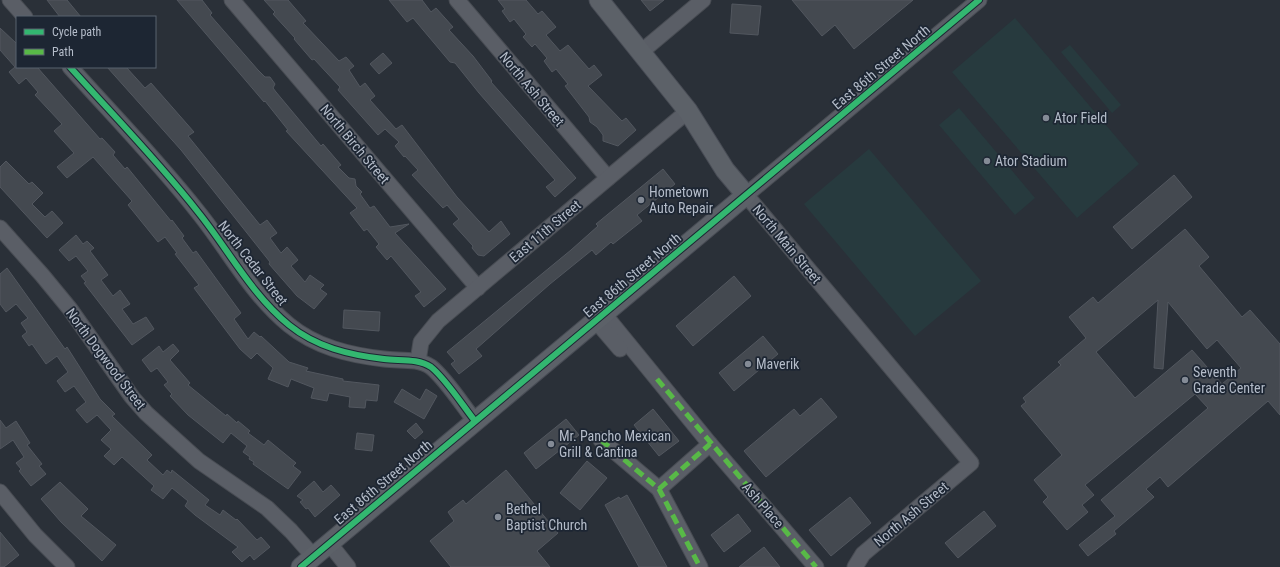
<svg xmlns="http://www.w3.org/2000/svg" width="1280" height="567" font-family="'Roboto Condensed',sans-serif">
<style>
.green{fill:#273a3e}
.building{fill:#444950;stroke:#52575f;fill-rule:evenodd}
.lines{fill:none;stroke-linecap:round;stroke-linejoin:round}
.minor-casing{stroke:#484c53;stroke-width:17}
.major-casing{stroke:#484c55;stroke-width:21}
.minor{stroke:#5a5e66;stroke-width:15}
.major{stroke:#5c6168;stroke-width:19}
.quiet{stroke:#58b947;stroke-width:5;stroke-dasharray:10 5;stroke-linecap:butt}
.cycleway-casing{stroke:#1d2633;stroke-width:8}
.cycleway{stroke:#33b770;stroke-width:6}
.poi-dot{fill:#848b96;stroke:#1d2633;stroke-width:1.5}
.labels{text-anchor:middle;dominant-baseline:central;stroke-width:3.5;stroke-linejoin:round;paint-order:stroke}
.street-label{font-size:14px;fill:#b4bcc9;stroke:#1d2633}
.poi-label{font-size:14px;fill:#b4bcc9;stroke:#1d2633;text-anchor:start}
</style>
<rect width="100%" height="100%" fill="#2a3038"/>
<!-- green -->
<g class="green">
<polygon points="1015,18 1139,164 1077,218 952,72"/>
<polygon points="1070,45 1121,105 1112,113 1061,52"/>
<polygon points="959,108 1035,198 1015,215 939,125"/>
<polygon points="869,149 981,281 915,336 804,204"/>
</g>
<!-- building -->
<g class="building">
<polygon points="47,0 67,0 81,17 60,17"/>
<polygon points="177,0 202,0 212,13 210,15 258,70 265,77 270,77 275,84 273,88 276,92 321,146 323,144 341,165 338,167 349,178 355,179 356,186 362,192 360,194 370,208 374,206 390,227 409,224 395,233 446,289 424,307 415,296 421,292 391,256 387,260 376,247 379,244 367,229 364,231 350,213 357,208 286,131 288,130 265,101 264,102"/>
<polygon points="264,0 288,0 306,21 303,23 339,61 346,57 354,66 349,70 360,87 365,83 375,96 370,100 396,129 402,125 457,197 489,232 501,221 510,234 484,256 478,255 472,248 473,246 453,224 459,219 447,205 443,208 412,175 418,170 405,156 404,157 395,146 399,142 385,129 378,135 338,90 340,87 314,59 312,60 294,39 295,38 273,14 275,12"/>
<polygon points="389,0 422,0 431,12 436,8 453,27 449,30 473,56 492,81 491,82 576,178 555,197 546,187 555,180 479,93 455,63 450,62 413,18 407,22"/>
<polygon points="498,0 526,0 538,14 542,11 556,27 546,35 560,51 568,45 589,69 594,65 602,75 588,86 622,121 626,118 636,130 618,146 603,141 603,135 597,127 590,122 589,117 565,86 568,84 556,69 552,72 544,61 547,58 535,44 532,47 523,37 526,34 514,19 510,22 502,11 505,9"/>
<polygon points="641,0 664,0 650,11"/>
<polygon points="792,0 913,0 854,49 835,25 822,36"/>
<polygon points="732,4 761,6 758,35 730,33"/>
<polygon points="0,28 17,44 17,67 37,67 100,139 102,138 115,152 113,155 125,169 127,167 171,221 172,220 184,236 182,238 193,253 196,251 241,313 234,319 248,339 254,332 260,337 261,336 289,362 308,368 306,371 343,379 343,381 379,385 377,401 366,400 365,408 349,407 350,397 329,393 327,401 311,398 314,388 291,379 288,387 268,379 273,368 257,353 251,359 240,349 194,288 199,285 175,254 177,253 165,237 158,242 128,205 132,201 93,157 67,178 57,167 74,153 54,131 62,124 35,95 38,92 26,78 19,84 9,72 15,67 0,50"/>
<polygon points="383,53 392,63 379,74 370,64"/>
<polygon points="107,67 126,67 145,88 151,83 194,132 188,136 260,225 267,220 277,233 270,238 281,253 287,247 298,260 291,266 305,282 310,275 324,285 320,289 327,294 314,309 297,296 269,264 270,262 181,150"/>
<polygon points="6,161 29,184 32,182 43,193 32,204 45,217 52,211 63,223 47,238 0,187 0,167"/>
<polygon points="663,169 675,184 637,215 642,221 613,244 611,242 596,255 592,250 550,284 476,349 482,356 459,374 451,364 455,361 447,352 571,250 598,226 596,224"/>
<polygon points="1174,175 1192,197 1132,249 1113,227"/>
<path d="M1185 229 1209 257 1199 266 1242 317 1250 310 1280 344V415L1268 401 1168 487 1160 477 1146 489 1154 497 1114 531 1116 534 1088 556 1079 545 1115 516 1101 500 1208 408 1195 394 1085 485 1094 495 1082 505 1088 512 1067 530 1043 502 1048 497 1034 480 1062 455 1021 406 1026 402 1023 398 1061 365 1058 362 1086 338 1069 317 1093 297 1098 303ZM1158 300 1154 368 1163 369 1168 302 1207 349 1217 340 1241 368 1222 384 1192 350 1135 398 1096 352Z"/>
<polygon points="76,235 83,244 87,241 94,248 90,251 108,275 101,280 113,296 120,290 130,304 122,309 133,324 146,317 154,329 132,345 84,283 86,282 81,276 88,271 76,256 69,261 59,250"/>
<polygon points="7,268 65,349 67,347 100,399 115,414 112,416 152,455 147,460 163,475 167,470 171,473 172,470 209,500 205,505 220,515 223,510 236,520 237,519 257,540 261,537 270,547 254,560 250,555 242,562 232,552 238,547 195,515 185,506 188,501 172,488 163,499 151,490 154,486 122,457 114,465 104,456 111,449 101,440 111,430 97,415 87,423 76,410 86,402 74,386 65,392 57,381 68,372 57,356 46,364 32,344 29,346 22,336 27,332 21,323 28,318 16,304 6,312 0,304 0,274"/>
<polygon points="734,276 751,296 693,346 676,326"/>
<polygon points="344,310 380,312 379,331 343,328"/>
<polygon points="763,336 778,354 734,391 719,373"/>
<polygon points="173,344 179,351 170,360 190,383 188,385 226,416 227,414 237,423 238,421 250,431 248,433 264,445 268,440 296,463 293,466 301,472 288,489 253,464 254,462 249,459 250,457 243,452 247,446 231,433 223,443 188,415 170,396 172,394 164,385 168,382 157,368 151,372 142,360 159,346 163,352"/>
<polygon points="402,389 420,400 426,389 437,396 424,419 394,402"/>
<polygon points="821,398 837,417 766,477 744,451 794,409 800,416"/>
<polygon points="653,409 679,441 659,456 634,425"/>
<polygon points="566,419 579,435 536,469 524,453"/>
<polygon points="0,420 6,428 16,421 30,443 27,445 42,464 39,466 46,474 31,486 19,471 21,469 16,463 24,457 13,440 0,449"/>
<polygon points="416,423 423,432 415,439 407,431"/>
<polygon points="357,433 374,435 372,451 355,449"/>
<polygon points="587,461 607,478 580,510 560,493"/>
<polygon points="506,470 558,533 537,551 550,567 451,567 430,541 454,521 448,512 463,500 466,504"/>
<polygon points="314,481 323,492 331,485 340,495 315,517 308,508 306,509 300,502 303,500 297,496"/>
<polygon points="60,482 88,509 81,516 116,545 102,561 61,522 41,499"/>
<polygon points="627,495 667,567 639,567 605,505 619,497 620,499"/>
<polygon points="850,497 871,523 831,556 809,530"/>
<polygon points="984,511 996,526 958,558 945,543"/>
<polygon points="738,514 751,531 724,552 711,535"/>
<polygon points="0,532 19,555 4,567 0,567"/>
<polygon points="764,547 780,567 739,567"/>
</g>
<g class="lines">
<defs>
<g id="minor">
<polyline points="10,0 25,17"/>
<polyline points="232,0 478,288"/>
<polyline points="457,0 608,178"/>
<polyline points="641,52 703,0"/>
<path d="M70 67C113 115 158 161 198 212 228 249 251 294 289 325 316 347 349 355 384 359 399 361 418 358 431 367 446 379 463 406 475 421"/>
<polyline points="0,228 42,275 70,309 132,397 146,413 199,461 267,508 291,531 313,556"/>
<polyline points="604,314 710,444 816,567"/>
<polyline points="596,321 620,349"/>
<polyline points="418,361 421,342 438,321 688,111"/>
<polyline points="601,440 659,489 700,567"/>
<polyline points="659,489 710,444"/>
<polyline points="0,492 35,535 67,567"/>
<polyline points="329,543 348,567"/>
<polyline points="855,567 863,554 971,463 746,195 979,0"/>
</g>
<polyline id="major" points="301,567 746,195 725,170 688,111 599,0"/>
</defs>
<!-- minor casing -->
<use href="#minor" class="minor-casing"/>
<!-- major casing -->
<use href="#major" class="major-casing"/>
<!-- minor -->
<use href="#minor" class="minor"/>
<!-- major -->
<use href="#major" class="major"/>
<!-- quiet -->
<g class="quiet">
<polyline points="657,379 816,567"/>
<polyline points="601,440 659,489 700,567"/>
<polyline points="659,489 710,444"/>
</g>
<defs>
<g id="cycleway">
<path d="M70 67C113 115 158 161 198 212 228 249 251 294 289 325 316 347 349 355 384 359 399 361 418 358 431 367 446 379 463 406 475 421"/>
<polyline points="301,567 979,0"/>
</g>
</defs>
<!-- cycleway casing -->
<use href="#cycleway" class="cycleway-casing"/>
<!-- cycleway -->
<use href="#cycleway" class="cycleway"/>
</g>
<!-- markers -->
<g class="poi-dot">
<circle cx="1046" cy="118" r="4"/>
<circle cx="987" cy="161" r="4"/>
<circle cx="641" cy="200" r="4"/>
<circle cx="748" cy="364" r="4"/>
<circle cx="1185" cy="380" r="4"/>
<circle cx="551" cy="444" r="4"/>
<circle cx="498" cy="517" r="4"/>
</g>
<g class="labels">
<!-- street labels -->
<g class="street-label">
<text transform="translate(881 67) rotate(-40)">East 86th Street North</text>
<text transform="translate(532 89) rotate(50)">North Ash Street</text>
<text transform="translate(355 144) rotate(50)">North Birch Street</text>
<text transform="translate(545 231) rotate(-40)">East 11th Street</text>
<text transform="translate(787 244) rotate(50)">North Main Street</text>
<text transform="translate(253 263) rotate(52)">North Cedar Street</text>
<text transform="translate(632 275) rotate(-40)">East 86th Street North</text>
<text transform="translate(106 359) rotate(53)">North Dogwood Street</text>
<text transform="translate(383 482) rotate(-40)">East 86th Street North</text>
<text transform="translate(763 505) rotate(49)">Ash Place</text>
<text transform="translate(911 514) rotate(-40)">North Ash Street</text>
</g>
<!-- poi labels -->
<g class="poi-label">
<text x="1054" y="118">Ator Field</text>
<text x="995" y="161">Ator Stadium</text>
<text x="649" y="192">Hometown<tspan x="649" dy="16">Auto Repair</tspan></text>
<text x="756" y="364">Maverik</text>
<text x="1193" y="372">Seventh<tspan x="1193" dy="16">Grade Center</tspan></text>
<text x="559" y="436">Mr. Pancho Mexican<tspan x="559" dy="16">Grill &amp; Cantina</tspan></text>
<text x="506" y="509">Bethel<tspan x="506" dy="16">Baptist Church</tspan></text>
</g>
</g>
<!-- legend -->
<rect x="16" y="16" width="140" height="52" fill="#1d2633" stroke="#59626f"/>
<rect x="24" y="29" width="20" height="6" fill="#33b770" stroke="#59626f"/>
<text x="52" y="36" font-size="12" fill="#b4bcc9">Cycle path</text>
<rect x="24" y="49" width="20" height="6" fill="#58b947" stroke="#59626f"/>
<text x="52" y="56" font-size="12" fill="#b4bcc9">Path</text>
</svg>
